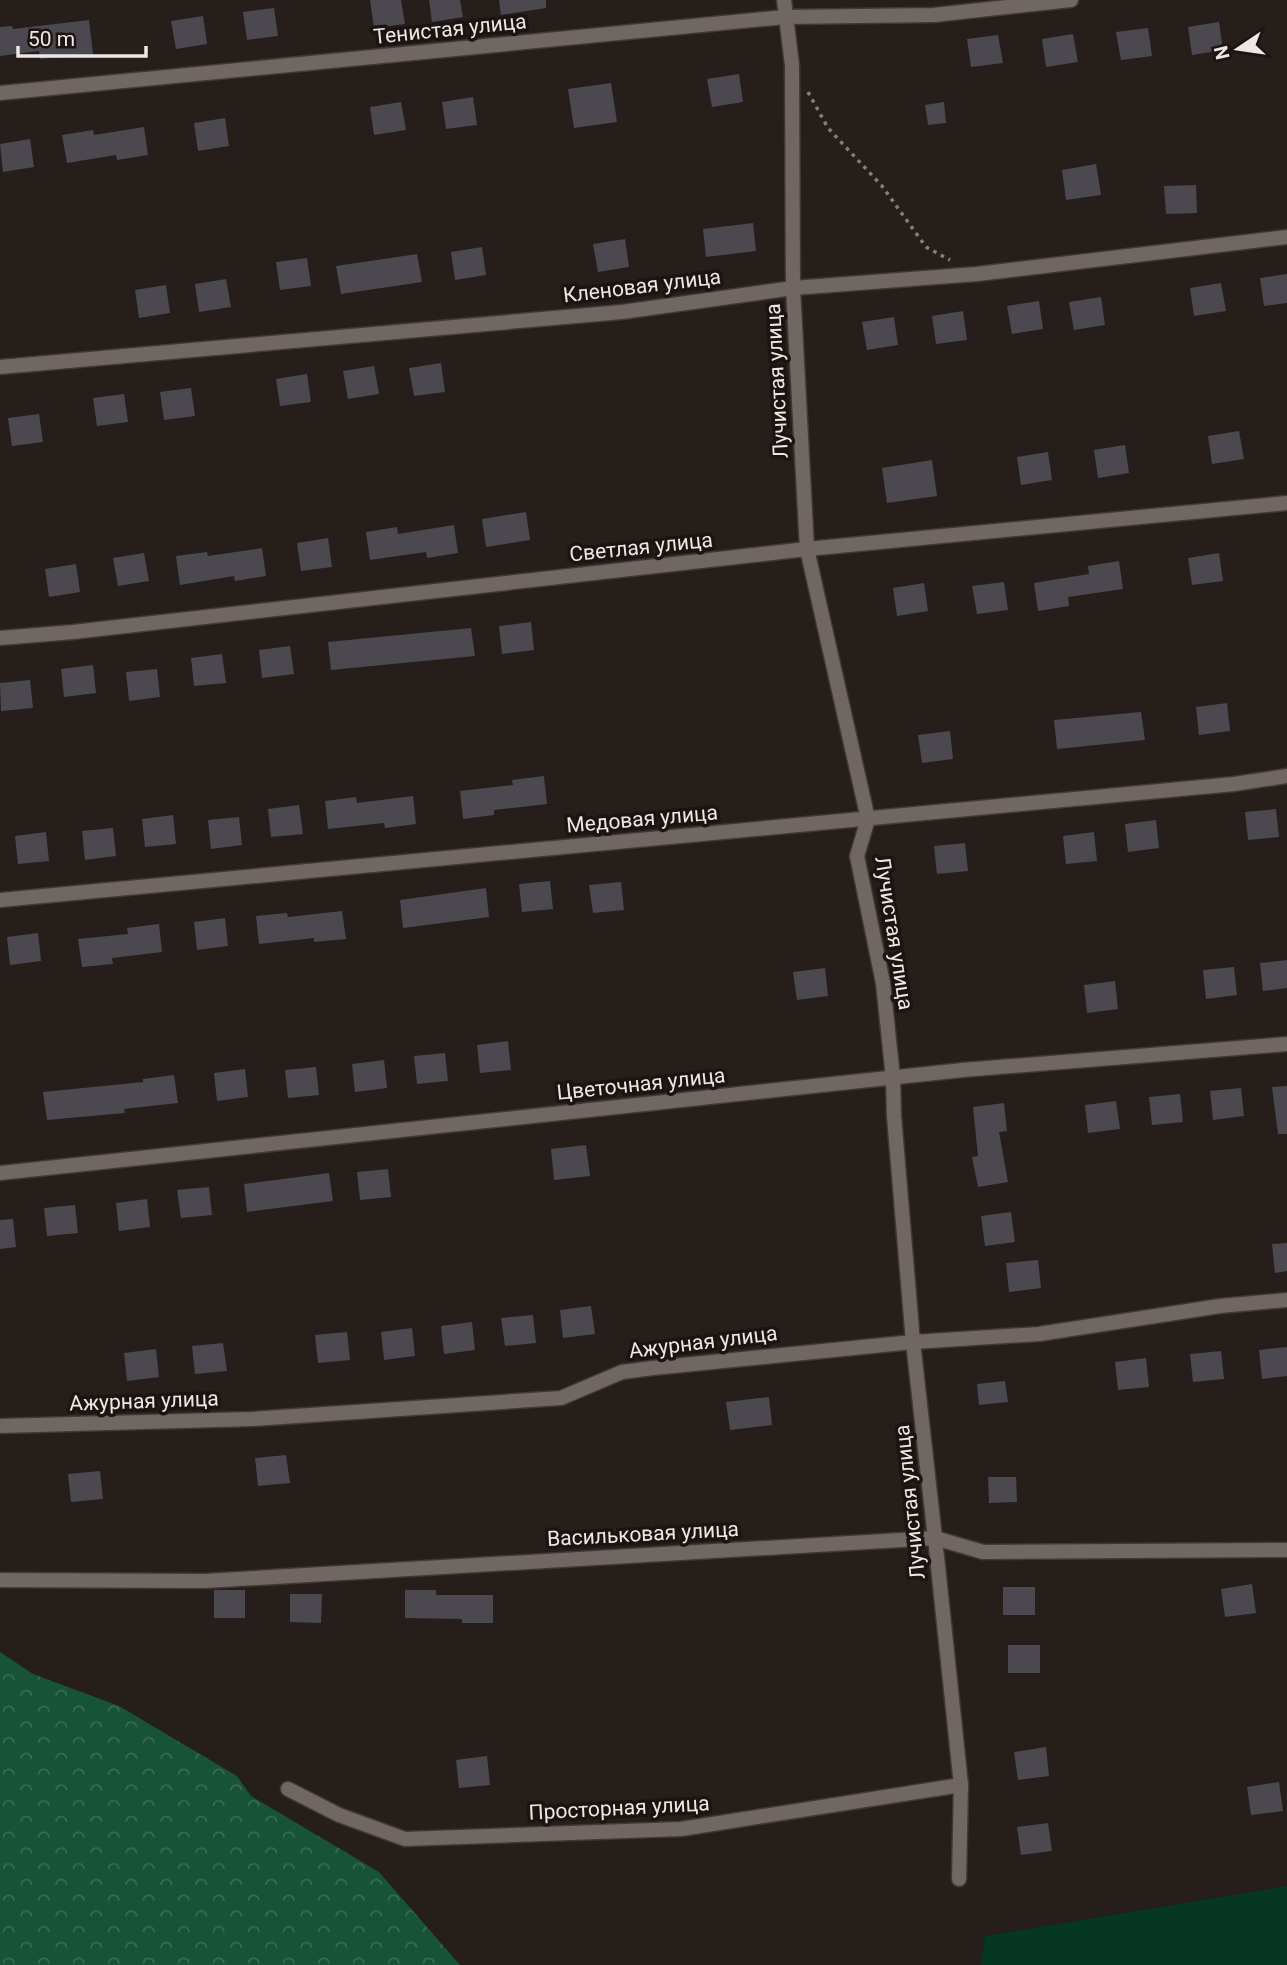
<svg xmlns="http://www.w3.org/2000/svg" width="1287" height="1965" font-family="Roboto,sans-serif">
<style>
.green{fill:#053722}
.forest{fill:url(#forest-crowns)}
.building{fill:#4b4850}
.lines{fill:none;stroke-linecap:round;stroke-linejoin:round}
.street-casing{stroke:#3f3936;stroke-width:17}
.path{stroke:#857f7b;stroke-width:3.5;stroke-dasharray:3.5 5;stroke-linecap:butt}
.street{stroke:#706763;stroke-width:14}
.labels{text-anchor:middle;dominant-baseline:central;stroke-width:7;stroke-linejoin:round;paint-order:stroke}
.street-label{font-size:21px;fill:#ede8e5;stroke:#1b1411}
</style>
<defs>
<pattern id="forest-crowns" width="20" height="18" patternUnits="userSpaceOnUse" patternTransform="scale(1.75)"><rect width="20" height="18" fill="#165338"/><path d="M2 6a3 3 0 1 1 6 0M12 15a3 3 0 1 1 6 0" fill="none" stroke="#386c55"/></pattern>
</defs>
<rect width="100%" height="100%" fill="#251e1a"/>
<!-- green -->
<polygon class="green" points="1287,1886 1287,1965 981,1965 985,1936"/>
<!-- forest -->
<polygon class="forest" points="0,1652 33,1674 119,1706 237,1776 251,1796 379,1872 460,1965 0,1965"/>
<!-- building -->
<g class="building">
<polygon points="370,0 401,0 405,24 374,28"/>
<polygon points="429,0 460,0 463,17 432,22"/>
<polygon points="499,0 546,0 546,8 501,15"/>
<polygon points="274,8 278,36 247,40 243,12"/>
<polygon points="203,16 207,44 176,49 171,21"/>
<polygon points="89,20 93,54 40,59 39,51 0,56 0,27 12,26 13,29"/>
<polygon points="1219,22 1223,50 1192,55 1188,27"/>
<polygon points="1148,28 1152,56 1121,60 1116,32"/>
<polygon points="1073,34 1078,62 1046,67 1042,39"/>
<polygon points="998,35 1003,63 971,67 967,39"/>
<polygon points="739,74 743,102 712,107 707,79"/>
<polygon points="611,83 617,122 574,128 568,89"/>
<polygon points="473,97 477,125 446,129 442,102"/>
<polygon points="401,102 406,130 374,135 370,107"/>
<polygon points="944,102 946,123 928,125 925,105"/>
<polygon points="225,118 229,146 198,151 194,123"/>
<polygon points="144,127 148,155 117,160 116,155 67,163 62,135 93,130 94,135"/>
<polygon points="30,139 34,167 3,172 0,144"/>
<polygon points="1096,164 1101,195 1066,200 1062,170"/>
<polygon points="1196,185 1197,213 1166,214 1164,186"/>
<polygon points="753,223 756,251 706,257 703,229"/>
<polygon points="625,239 629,267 598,272 593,244"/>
<polygon points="482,247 486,275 455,280 451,252"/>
<polygon points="417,254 422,282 341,294 336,266"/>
<polygon points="307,258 311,286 280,290 276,262"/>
<polygon points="1287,274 1287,303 1264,306 1260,278"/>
<polygon points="226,279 231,307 199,312 195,284"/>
<polygon points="1221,283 1226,311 1194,316 1190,288"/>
<polygon points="166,285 170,313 139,318 135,290"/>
<polygon points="1101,297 1105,325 1074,330 1069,302"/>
<polygon points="1039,301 1043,329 1012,334 1007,306"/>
<polygon points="963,311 967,340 936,344 932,316"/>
<polygon points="894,317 898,345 867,350 862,322"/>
<polygon points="441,363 445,392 414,396 409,368"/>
<polygon points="374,366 379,394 348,399 343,371"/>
<polygon points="307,374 311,402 280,406 276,379"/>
<polygon points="191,388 195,416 164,420 160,392"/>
<polygon points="124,394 128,422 97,426 93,398"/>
<polygon points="39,414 43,442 12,446 8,418"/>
<polygon points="1239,431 1244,459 1212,464 1208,436"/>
<polygon points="1125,445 1129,473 1098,478 1094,450"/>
<polygon points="1048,452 1052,480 1021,485 1017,457"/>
<polygon points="932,460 937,496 887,503 882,468"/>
<polygon points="526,512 530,540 486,547 482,519"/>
<polygon points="454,525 458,553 427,558 426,552 370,560 366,532 397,527 398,534"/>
<polygon points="328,538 332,567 301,571 297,543"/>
<polygon points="262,548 266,576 235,581 234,576 180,585 176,556 207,552 208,556"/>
<polygon points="144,553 149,581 118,586 113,558"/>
<polygon points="1219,553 1223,581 1192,585 1188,558"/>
<polygon points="1119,561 1123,589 1068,597 1069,606 1038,611 1034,583 1089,574 1088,566"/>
<polygon points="76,564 80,592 49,597 45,569"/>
<polygon points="1004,582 1008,610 977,614 972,586"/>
<polygon points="924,583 928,611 897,616 893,588"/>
<polygon points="531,622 534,650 502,654 499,626"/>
<polygon points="471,628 475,656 331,670 328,642"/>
<polygon points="290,646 294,674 262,678 259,650"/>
<polygon points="222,654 226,683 194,686 191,658"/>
<polygon points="93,665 96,693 64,697 61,669"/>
<polygon points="157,669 160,697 129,701 126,672"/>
<polygon points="30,680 33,708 1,711 0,683"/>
<polygon points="1227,703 1230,731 1199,735 1196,707"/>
<polygon points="1141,712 1145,740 1057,749 1054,720"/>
<polygon points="950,731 953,759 922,763 918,735"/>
<polygon points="544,776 547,804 494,810 494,815 463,819 460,791 513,785 512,780"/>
<polygon points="413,796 416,824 385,828 384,823 328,829 325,801 356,797 357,803"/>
<polygon points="299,805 303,834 271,837 268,809"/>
<polygon points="1276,809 1279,837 1248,840 1245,812"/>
<polygon points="173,815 176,844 145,847 142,819"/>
<polygon points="239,817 242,845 211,849 208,820"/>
<polygon points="1156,820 1159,848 1128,852 1125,824"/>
<polygon points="113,828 116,856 85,860 82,831"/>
<polygon points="46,832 49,861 18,864 15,836"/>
<polygon points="1094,832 1097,861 1066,864 1063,836"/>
<polygon points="965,843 968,871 937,874 934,846"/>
<polygon points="550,881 553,909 522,912 519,884"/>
<polygon points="621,882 624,910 593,913 589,885"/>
<polygon points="486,888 489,917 403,928 400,900"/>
<polygon points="342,911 346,939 314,942 314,938 259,944 256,916 287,913 288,917"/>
<polygon points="225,918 228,946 197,950 194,922"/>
<polygon points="159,924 162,952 112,958 113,964 82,967 78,939 128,934 127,928"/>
<polygon points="38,933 41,961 10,965 7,937"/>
<polygon points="1287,960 1287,988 1263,991 1260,963"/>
<polygon points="1234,967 1237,995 1206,999 1203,970"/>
<polygon points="825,968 828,996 797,1000 793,972"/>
<polygon points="1115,981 1118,1009 1087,1013 1084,985"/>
<polygon points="508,1041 511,1070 480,1073 477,1045"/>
<polygon points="445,1053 448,1081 417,1084 414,1056"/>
<polygon points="384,1060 387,1088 355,1092 352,1064"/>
<polygon points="316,1067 319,1095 288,1098 285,1070"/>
<polygon points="245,1069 248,1097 217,1101 214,1073"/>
<polygon points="174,1075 178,1103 124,1109 125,1113 47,1120 43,1092 143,1082 143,1079"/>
<polygon points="1287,1086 1287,1134 1278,1134 1272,1087"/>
<polygon points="1241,1088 1244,1116 1213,1120 1210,1091"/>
<polygon points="1180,1094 1183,1122 1152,1125 1149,1097"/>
<polygon points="1116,1101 1120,1129 1088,1133 1085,1105"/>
<polygon points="1004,1103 1007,1131 999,1132 1008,1182 978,1187 972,1157 978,1156 973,1107"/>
<polygon points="586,1145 590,1176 554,1180 551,1149"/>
<polygon points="388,1169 391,1197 360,1200 357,1172"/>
<polygon points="329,1173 333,1201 247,1212 244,1184"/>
<polygon points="209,1187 212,1215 181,1218 177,1190"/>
<polygon points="147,1199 150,1227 119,1231 116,1203"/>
<polygon points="75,1205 78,1233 47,1236 44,1208"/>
<polygon points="1011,1212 1015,1242 985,1246 981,1216"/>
<polygon points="13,1219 16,1247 0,1249 0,1220"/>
<polygon points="1287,1243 1287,1271 1275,1273 1272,1244"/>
<polygon points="1038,1260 1041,1288 1009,1292 1006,1263"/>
<polygon points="591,1306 595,1334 563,1338 560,1310"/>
<polygon points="533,1315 536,1343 505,1346 501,1318"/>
<polygon points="472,1322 475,1350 444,1354 441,1326"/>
<polygon points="412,1328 415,1356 384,1360 381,1332"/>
<polygon points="347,1332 350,1360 318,1363 315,1335"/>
<polygon points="223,1343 227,1371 195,1374 192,1346"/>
<polygon points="1287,1347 1287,1376 1262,1379 1259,1350"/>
<polygon points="156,1349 159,1377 127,1381 124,1353"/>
<polygon points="1221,1351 1224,1379 1193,1382 1190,1354"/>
<polygon points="1146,1358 1149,1387 1118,1390 1115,1362"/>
<polygon points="1005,1381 1008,1402 979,1405 977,1384"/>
<polygon points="769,1397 772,1425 730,1430 726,1402"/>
<polygon points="286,1455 290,1483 258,1486 255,1458"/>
<polygon points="100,1471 103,1499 71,1502 68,1474"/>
<polygon points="988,1477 1016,1477 1017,1502 989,1503"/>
<polygon points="1252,1584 1256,1613 1225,1617 1221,1589"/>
<rect x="1003" y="1587" width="32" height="28"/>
<rect x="214" y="1590" width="31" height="28"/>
<polygon points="405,1590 436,1590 436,1595 493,1595 493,1623 462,1623 462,1619 405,1618"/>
<polygon points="290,1594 322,1594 321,1623 290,1622"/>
<rect x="1008" y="1645" width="32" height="28"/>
<polygon points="1046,1747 1049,1776 1018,1780 1014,1752"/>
<polygon points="487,1756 490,1785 459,1788 456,1760"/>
<polygon points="1279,1782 1283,1811 1251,1815 1247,1787"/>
<polygon points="1048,1823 1052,1851 1021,1855 1017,1827"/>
</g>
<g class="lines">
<defs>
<g id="street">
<polyline points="784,0 792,65 793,288 807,549 868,819 857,856 883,983 893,1078 894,1116 913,1342 935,1538 961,1785 959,1879"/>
<polyline points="0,93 785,17 934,15 1071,0"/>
<polyline points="0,367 622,312 793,288 977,274 1287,237"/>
<polyline points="0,638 73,632 807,549 1287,503"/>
<polyline points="0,900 1234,784 1287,776"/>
<polyline points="0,1173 963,1070 1287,1044"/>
<polyline points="0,1426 252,1419 561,1398 622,1372 653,1368 913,1342 1039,1334 1220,1306 1287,1300"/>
<polyline points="0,1580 205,1581 935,1538 983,1552 1287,1550"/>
<polyline points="288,1789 339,1815 405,1839 681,1829 961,1785"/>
</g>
</defs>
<!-- street casing -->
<use href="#street" class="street-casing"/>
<!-- path -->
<polyline class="path" points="808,92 828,128 882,186 926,247 950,260"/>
<!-- street -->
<use href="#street" class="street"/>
</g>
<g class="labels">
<!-- street labels -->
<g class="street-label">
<text transform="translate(450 29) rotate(-6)">Тенистая улица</text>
<text transform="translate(642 286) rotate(-7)">Кленовая улица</text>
<text transform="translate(777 381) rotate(-93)">Лучистая улица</text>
<text transform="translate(641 547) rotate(-6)">Светлая улица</text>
<text transform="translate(642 819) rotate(-5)">Медовая улица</text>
<text transform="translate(894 933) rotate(81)">Лучистая улица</text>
<text transform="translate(641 1084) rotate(-6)">Цветочная улица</text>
<text transform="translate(703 1342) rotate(-7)">Ажурная улица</text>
<text transform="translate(144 1401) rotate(-2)">Ажурная улица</text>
<text transform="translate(910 1502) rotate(-96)">Лучистая улица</text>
<text transform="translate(643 1534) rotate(-3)">Васильковая улица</text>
<text transform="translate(619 1808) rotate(-3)">Просторная улица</text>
</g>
</g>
<!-- north arrow -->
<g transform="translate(1238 49) rotate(257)" stroke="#1b1411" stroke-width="5" paint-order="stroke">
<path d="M0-5L12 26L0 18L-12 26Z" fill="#ede8e5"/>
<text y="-10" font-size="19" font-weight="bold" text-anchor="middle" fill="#ede8e5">N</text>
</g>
<!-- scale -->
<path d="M18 46v10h128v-10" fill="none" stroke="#ede8e5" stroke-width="3.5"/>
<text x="28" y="46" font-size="21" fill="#ede8e5" stroke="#1b1411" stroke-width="5" paint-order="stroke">50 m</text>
</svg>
